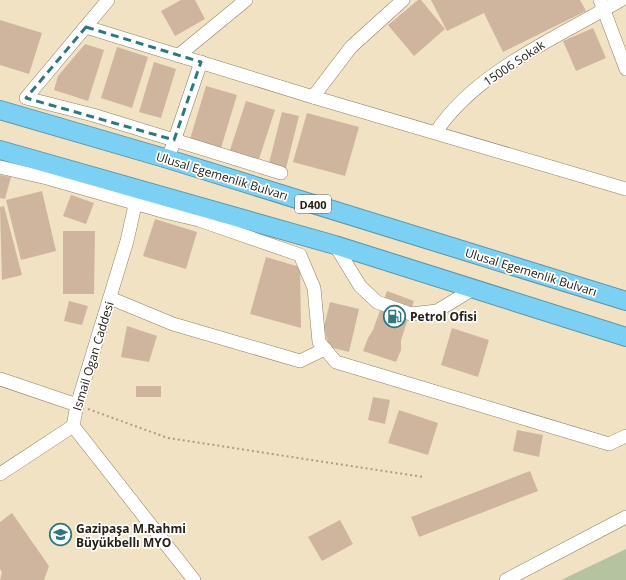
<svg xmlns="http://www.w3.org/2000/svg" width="626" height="580" font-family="'Open Sans',sans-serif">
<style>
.green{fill:#b5c3a1}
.building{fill:#d0b59e}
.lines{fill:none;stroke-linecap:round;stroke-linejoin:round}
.minor-casing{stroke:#8e8064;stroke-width:14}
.highway-casing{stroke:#5d93a5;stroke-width:20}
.path{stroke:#a99e86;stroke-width:2;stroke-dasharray:2 3;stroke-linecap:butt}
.minor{stroke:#fff;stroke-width:13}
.highway{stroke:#7bd0f3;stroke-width:18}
.marked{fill:none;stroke:#2e777f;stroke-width:3;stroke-dasharray:8 5;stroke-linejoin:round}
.labels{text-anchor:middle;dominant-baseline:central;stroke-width:3.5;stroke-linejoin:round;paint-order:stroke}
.shield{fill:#fff;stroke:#67645b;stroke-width:1}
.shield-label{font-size:11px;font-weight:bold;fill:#262115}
.street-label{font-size:12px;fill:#262115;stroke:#fff}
.poi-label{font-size:12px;font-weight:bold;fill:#262115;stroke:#fff;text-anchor:start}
</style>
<rect width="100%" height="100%" fill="#f1e2c3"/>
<!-- green -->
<polygon class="green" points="626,549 626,580 561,580"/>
<!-- building -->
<g class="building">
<polygon points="181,0 195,0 205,19 175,36 161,11"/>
<polygon points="418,0 421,0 445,29 414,56 388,25"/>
<polygon points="431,0 580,0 586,11 503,52 484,13 447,31"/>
<polygon points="0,20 42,33 29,74 0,65"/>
<polygon points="593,28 606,58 576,71 563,41"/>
<polygon points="85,44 104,50 88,101 54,90 58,76"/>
<polygon points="117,47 148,57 132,108 101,98"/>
<polygon points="154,62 176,69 161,118 139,112"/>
<polygon points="206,86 237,95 221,148 190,139"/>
<polygon points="246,101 275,110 258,162 229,153"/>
<polygon points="282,112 299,116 286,168 269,163"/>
<polygon points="307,113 359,127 345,176 293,162"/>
<polygon points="0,175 11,177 5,199 0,198"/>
<polygon points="42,191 56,251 21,260 6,200"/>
<polygon points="71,195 94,203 86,224 63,216"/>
<polygon points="4,206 22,275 2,280 0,207"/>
<polygon points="155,219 197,232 186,269 143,256"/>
<polygon points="63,231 95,231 94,294 63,294"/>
<polygon points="266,257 300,267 301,328 250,314"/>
<polygon points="387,291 414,301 401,340 401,350 396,362 363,351 368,338 373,330"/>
<polygon points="69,301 88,306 82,325 64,321"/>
<polygon points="330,302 359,309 349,352 329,347 324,327"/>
<polygon points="127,326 157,336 149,362 121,357"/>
<polygon points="452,328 489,340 478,377 441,365"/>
<rect x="136" y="386" width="25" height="11"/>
<polygon points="373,397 390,400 385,424 368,420"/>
<polygon points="399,410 438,423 428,455 388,443"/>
<polygon points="517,430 543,435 539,457 513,451"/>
<polygon points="530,471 538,491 419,537 411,517"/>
<polygon points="12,513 49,566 44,580 0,580 2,572 0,569 0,522"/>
<polygon points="340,520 353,544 322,561 308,537"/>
</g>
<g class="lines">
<defs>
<g id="minor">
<polyline points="108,0 26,98 93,115 281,173"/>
<polyline points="600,0 626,69"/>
<polyline points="86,27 313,97 626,189"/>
<polyline points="179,55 246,0"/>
<polyline points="313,97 351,47 403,0"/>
<path d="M436 132C476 71 560 36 621 0"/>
<polyline points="168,159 201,62"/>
<polyline points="0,167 47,178 169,213 199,220 300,255 314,288 319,342 336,362 609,444 626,436"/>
<polyline points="137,196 127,241 77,405 73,426 194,580"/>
<polyline points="335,245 360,286 377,302 411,314 437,311 473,289"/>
<polyline points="110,298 173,324 300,361 325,349"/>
<polyline points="0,379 77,405"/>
<polyline points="0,474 73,426"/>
<polyline points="506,580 626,517"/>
</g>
<g id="highway">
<polyline points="0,110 168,159 626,301"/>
<polyline points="0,150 335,245 626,337"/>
</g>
</defs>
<!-- minor casing -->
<use href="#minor" class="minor-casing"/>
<!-- highway casing -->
<use href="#highway" class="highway-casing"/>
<!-- path -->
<polyline class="path" points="88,409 168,438 423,477"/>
<!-- minor -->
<use href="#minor" class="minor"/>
<!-- highway -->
<use href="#highway" class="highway"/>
</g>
<!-- marked area -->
<path class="marked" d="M86 27 201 62 174 140 26 98Z"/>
<!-- icons -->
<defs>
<symbol id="fuel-ring" viewBox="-11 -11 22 22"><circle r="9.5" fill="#fff" stroke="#2e777f" stroke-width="1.5"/><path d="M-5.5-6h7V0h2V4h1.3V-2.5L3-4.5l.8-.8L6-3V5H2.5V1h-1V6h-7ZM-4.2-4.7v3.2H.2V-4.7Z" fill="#2e777f"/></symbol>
<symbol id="university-ring" viewBox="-11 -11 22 22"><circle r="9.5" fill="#fff" stroke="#2e777f" stroke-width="1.5"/><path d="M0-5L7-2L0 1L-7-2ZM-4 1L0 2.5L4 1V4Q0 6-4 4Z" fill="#2e777f"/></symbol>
</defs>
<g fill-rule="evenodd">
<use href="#fuel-ring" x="382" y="304" width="25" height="25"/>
<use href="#university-ring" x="48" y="522" width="25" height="25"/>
</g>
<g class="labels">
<!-- shield labels -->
<rect class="shield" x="295" y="195" width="36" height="18" rx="3"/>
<g class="shield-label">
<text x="313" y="204">D400</text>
</g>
<!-- street labels -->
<g class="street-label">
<text transform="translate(514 63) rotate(-34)">15006 Sokak</text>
<text transform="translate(222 176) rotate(17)">Ulusal Egemenlik Bulvarı</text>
<text transform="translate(531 272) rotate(17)">Ulusal Egemenlik Bulvarı</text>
<text transform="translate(93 356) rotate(-73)">Ismail Ogan Caddesi</text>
</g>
<!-- poi labels -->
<g class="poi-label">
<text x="410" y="316">Petrol Ofisi</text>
<text x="76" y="528">Gazipaşa M.Rahmi<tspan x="76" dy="14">Büyükbellı MYO</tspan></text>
</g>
</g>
</svg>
